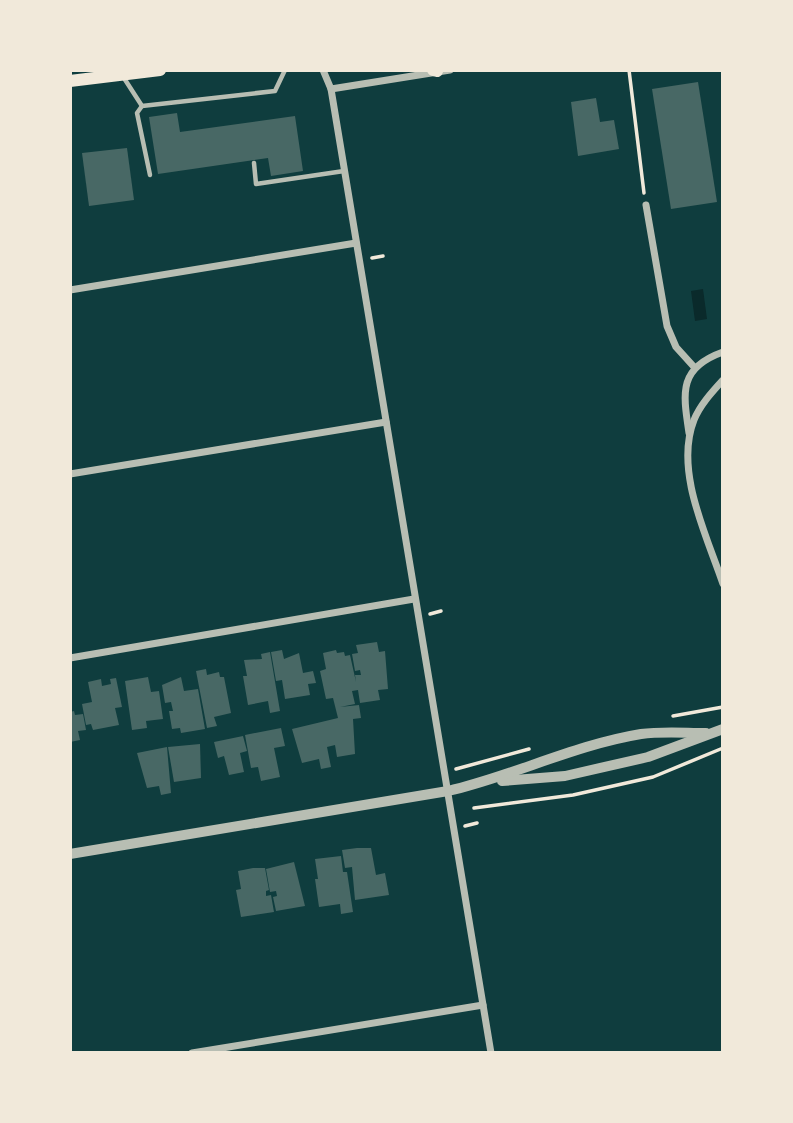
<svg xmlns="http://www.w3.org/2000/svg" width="793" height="1123" font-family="Mulish,sans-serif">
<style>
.water{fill:#0a2a2b}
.building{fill:#486865}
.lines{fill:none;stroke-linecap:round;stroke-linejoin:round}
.path{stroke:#f1e9da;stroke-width:3.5}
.service{stroke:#b8beb3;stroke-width:4.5}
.minor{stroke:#b8beb3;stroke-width:7}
.tertiary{stroke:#b8beb3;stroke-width:10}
.secondary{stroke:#f1e9da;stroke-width:12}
</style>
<rect width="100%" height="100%" fill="#0f3d3e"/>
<!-- water -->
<polygon class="water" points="703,289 707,319 695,321 691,291"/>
<!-- building -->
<g class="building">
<polygon points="698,82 717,202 671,209 652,89"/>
<polygon points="596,98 600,122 614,120 619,149 578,156 571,102"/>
<polygon points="177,113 180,132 295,116 303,171 271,176 268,158 158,174 149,117"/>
<polygon points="127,148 134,200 89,206 82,153"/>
<polygon points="377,642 379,652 385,651 388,689 378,690 380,700 360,703 358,690 352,691 355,704 340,707 359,705 361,718 353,719 355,754 337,757 335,745 327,747 331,767 321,769 319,759 302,763 292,729 338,718 333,698 326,699 320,671 326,669 323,653 336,650 337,653 344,652 345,656 350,655 356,682 355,675 361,675 360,670 355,671 352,654 358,653 356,645"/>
<polygon points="282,650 284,659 299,653 303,673 313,671 316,683 308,684 310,695 285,699 282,680 276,681 271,652"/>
<polygon points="270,652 280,711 270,713 268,701 248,705 243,676 247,676 244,660 262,659 261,654"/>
<polygon points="206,669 207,675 219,672 220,677 224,677 231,713 214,717 217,726 207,728 196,671"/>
<polygon points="148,677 151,692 159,691 163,719 146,721 147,728 132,730 125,681"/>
<polygon points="181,677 184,691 198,689 205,729 181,733 180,728 172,729 169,711 173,711 171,702 165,703 162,685"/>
<polygon points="116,678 122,707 115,708 119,725 93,730 91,724 86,725 82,704 92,702 88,682 101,679 102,686 111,684 110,679"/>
<polygon points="74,711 75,715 83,714 86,730 78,731 80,740 70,742 70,712"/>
<polygon points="281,728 285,746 274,748 280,777 261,781 258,767 251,768 245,735"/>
<polygon points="243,736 247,751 240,753 244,772 229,775 224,756 218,758 214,742"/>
<polygon points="200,744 201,778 174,782 168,747"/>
<polygon points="167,747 171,793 161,795 159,786 147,788 137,753"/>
<polygon points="357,848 371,848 376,875 385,873 389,895 355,900 352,867 345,868 342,850"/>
<polygon points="341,856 343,872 347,872 353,912 341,914 340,904 319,907 315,879 318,879 315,859"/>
<polygon points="294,862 305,906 276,911 273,897 277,896 276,891 270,892 266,869"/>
<polygon points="253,868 265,868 269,890 266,891 266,896 271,895 274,912 241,917 236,890 241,889 238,871"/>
</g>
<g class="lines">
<!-- path -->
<g class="path">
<polyline points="629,70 644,193"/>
<polyline points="372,258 383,256"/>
<polyline points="430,614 441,611"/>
<polyline points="673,716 723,707"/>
<polyline points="456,769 529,749"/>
<polyline points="474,808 573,795 653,777 723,748"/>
<polyline points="465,826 477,823"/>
</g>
<!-- service -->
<g class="service">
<polyline points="122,75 142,106 275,91 285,70"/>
<polyline points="142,106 137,113 150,175"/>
<polyline points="254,163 256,184 344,171"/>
</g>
<!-- minor -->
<g class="minor">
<polyline points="323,70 331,89 491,1053"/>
<polyline points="331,89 450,70"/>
<polyline points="646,205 667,326 676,347 695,368"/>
<polyline points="70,290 356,243"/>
<path d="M723 380C712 392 700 405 694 420 674 471 707 536 723 584"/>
<path d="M689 433C683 393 678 368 723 352"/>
<polyline points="70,474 386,422"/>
<polyline points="70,658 414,599"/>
<polyline points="192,1053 483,1005"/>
</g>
<!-- tertiary -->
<g class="tertiary">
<polyline points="502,781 565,776 648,757 723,729"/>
<path d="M70 854 448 791C513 776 574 745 641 734 662 731 685 733 706 733"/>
</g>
<!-- secondary -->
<g class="secondary">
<polyline points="433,70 437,71"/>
<polyline points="70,81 160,70"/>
</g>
</g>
<!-- border -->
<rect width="793" height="1123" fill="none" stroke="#f1e9da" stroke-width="144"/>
</svg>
